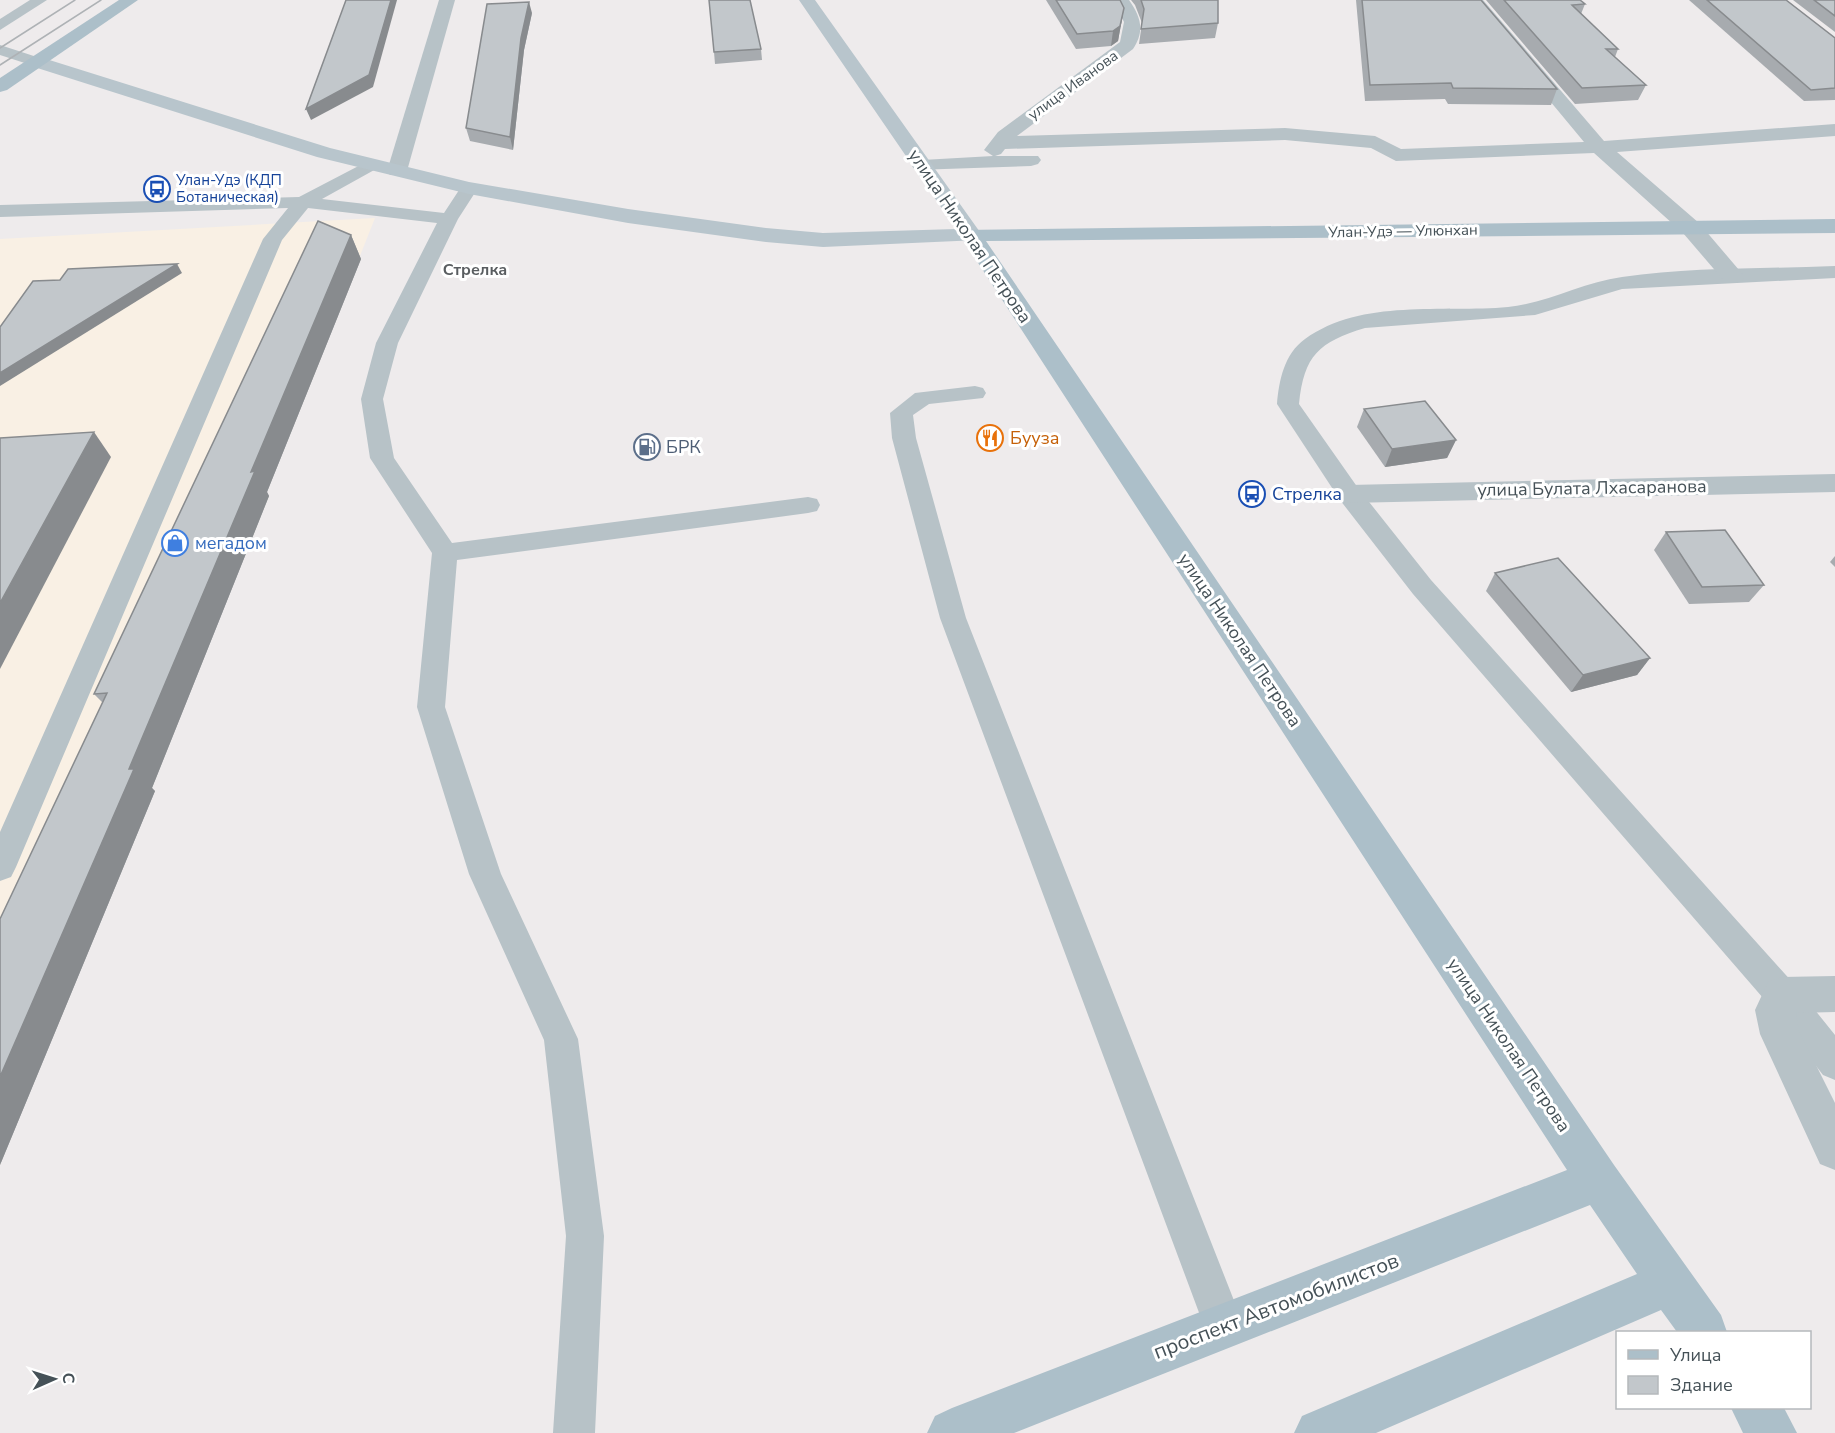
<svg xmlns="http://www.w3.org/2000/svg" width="1835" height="1433" font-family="'Nunito Sans',sans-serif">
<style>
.commercial{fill:#f9f0e4}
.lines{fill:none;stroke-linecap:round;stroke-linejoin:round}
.service{fill:#b7c2c7;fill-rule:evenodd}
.minor{fill:#b7c2c7;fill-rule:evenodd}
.secondary{fill:#b8c5cc;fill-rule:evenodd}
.primary{fill:#acbfc9;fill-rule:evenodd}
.tram{stroke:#aeb2b5;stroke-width:1.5}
.wall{fill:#a7abaf}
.shaded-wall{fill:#888b8e}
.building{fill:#c2c7cb;stroke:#888b8e;stroke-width:1.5}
.labels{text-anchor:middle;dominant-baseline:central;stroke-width:6;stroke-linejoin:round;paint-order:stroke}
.far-street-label{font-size:15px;fill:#455157;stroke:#fff}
.far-transit-label{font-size:15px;fill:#164399;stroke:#fff;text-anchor:start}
.far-neighbourhood-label{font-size:16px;font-weight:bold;fill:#595d60;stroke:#fff}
.street-label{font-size:18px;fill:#455157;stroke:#fff}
.food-label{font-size:18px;fill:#c56008;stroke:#fff;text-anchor:start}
.service-label{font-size:18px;fill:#4e5e75;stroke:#fff;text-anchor:start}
.transit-label{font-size:18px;fill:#164399;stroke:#fff;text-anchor:start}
.shop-label{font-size:18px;fill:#366cbe;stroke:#fff;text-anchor:start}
.near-street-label{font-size:21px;fill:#455157;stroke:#fff}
</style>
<rect width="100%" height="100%" fill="#eeebec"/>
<!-- commercial -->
<polygon class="commercial" points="375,218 0,1165 0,239"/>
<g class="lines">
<!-- service -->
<g class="service">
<polygon points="30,0 47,0 0,30 0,19"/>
<polygon points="0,45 43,59 45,62 37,67 0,55"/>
<polygon points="370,160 379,165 376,169 322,199 444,213 463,184 469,183 478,188 458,219 398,343 383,399 394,458 452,543 808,497 817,499 820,505 817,511 808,513 457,560 445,707 501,874 578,1039 604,1236 595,1433 553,1433 566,1236 544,1040 469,874 417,707 432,553 370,458 361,399 376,343 437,223 308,208 282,240 16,867 11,877 0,881 0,832 263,239 288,208 0,217 0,205 299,197"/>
<path d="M1835 266V278L1622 289 1535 315 1365 328C1319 342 1304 355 1299 404L1358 488 1431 580 1794 984 1835 1035V1080L1823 1075 1770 1006 1413 594 1340 500 1277 404C1279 381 1284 354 1305 339 1362 298 1443 313 1508 307 1548 303 1583 282 1622 277 1692 267 1764 269 1835 266Z"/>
<polygon points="975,386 983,388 986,393 983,398 929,404 913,415 916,438 966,618 1244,1326 1238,1340 1224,1346 1210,1340 1204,1326 940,618 892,438 890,413 915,393"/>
</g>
<!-- minor -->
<g class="minor">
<polygon points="439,0 455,0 407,171 404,175 390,175 387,171"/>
<path d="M1113 0H1129C1141 17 1145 31 1133 49L1017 136 1285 128 1375 136 1401 149 1584 142 1466 0H1483L1604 141 1835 124V136L1617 152 1699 223 1745 277 1741 282H1725L1683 233 1594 153 1396 161 1371 148 1285 140 1005 149 1001 154 995 156H1038L1041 160 1038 164 1031 166 915 170 912 166 915 162 922 160 993 156 984 150 998 132 1120 42 1124 22Z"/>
<polygon points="1835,474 1835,492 1349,503 1339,501 1335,494 1339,487 1349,485"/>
<polygon points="1835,976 1835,1012 1796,1013 1799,1031 1835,1103 1835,1170 1820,1164 1760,1034 1755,1010 1768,982 1782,977"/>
</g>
<!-- secondary -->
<polygon class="secondary" points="799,0 815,0 982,235 979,240 823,247 766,242 628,223 469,194 317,157 31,66 28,62 31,58 43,58 330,148 469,182 628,209 766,228 823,233 956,229"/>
<!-- primary -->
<g class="primary">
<polygon points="119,0 138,0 7,90 0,92 0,78"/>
<polygon points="1835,219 1835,233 986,241 1614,1165 1721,1315 1727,1332 1677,1332 1661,1310 1376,1433 1294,1433 1302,1416 1637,1274 1590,1205 1014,1433 927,1433 935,1416 952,1408 1567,1170 960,235 963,230"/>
<polygon points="1731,1408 1784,1408 1797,1433 1743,1433"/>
</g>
<!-- tram -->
<g class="tram">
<polyline points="0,48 75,0"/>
<polyline points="0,65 101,0"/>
</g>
</g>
<!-- wall -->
<g class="wall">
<polygon points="1046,0 1120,0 1124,8 1118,41 1111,46 1076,49"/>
<polygon points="1131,0 1218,0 1218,23 1215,38 1139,44 1142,23 1135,5"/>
<polygon points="1356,0 1481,0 1557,89 1551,105 1448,104 1445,99 1365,101"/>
<polygon points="1486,0 1580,0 1585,4 1581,14 1618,49 1615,57 1646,85 1638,100 1575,104"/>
<polygon points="1689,0 1786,0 1835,38 1835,100 1804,101"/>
<polygon points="1793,0 1835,0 1835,32"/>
<polygon points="532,13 524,50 513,150 470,141 466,128"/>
<polygon points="761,49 762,60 715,64 714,52"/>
<polygon points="351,235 361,259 267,492 269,496 152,788 155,791 0,1165 103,703 94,694"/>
<polygon points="1364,409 1456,440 1447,458 1385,467 1357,427"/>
<polygon points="1666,532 1764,585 1749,602 1689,604 1654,550"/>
<polygon points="1835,556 1835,567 1830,562"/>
<polygon points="1495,573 1650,658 1637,675 1571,692 1486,591"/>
</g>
<!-- shaded-wall -->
<g class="shaded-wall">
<polygon points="391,0 397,0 373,87 311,120 306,109"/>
<polygon points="529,2 532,13 524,50 513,150 510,137 521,38"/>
<polygon points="1124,8 1118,41 1111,46 1113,31"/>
<polygon points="351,235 361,259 267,492 269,496 152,788 155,791 0,1165 0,1077 129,769 251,472"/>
<polygon points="177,264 182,273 0,386 0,373"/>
<polygon points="94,432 111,457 0,669 0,603"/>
<polygon points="1456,440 1447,458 1385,467 1392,449"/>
<polygon points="1650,658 1637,675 1571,692 1583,675"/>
</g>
<!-- building -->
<g class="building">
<polygon points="346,0 391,0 369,75 306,109"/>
<polygon points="709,0 750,0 761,49 714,52"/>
<polygon points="1056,0 1120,0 1124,8 1120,26 1113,31 1077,34"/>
<polygon points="1141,0 1218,0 1218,23 1141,29 1144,9"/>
<polygon points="1362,0 1481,0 1557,89 1453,88 1451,83 1370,85"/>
<polygon points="1504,0 1580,0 1585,4 1572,5 1618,49 1606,49 1646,85 1582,88"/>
<polygon points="1707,0 1786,0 1835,38 1835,88 1811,90"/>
<polygon points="1814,0 1835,0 1835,16"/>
<polygon points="529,2 521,38 510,137 466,128 487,4"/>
<polygon points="318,221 351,235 251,472 255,471 129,769 134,769 0,1077 0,919 107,693 94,694"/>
<polygon points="177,264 0,373 0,327 33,281 60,280 68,269"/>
<polygon points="1425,401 1456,440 1392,449 1364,409"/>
<polygon points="94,432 0,603 0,438"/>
<polygon points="1725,530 1764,585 1702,587 1666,532"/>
<polygon points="1558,558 1650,658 1583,675 1495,573"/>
</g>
<!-- icons -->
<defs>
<symbol id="bus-ring" viewBox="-11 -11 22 22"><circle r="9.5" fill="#fff" stroke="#1a4fb4" stroke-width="1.5"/><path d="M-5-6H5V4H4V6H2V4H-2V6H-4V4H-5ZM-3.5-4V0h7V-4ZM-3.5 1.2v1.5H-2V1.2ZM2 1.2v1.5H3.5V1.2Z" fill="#1a4fb4"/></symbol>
<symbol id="restaurant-ring" viewBox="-11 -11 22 22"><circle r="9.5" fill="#fff" stroke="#e8710a" stroke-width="1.5"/><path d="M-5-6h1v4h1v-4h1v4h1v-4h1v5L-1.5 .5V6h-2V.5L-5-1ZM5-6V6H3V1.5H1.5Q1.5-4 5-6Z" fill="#e8710a"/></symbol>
<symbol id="fuel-ring" viewBox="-11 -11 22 22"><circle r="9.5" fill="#fff" stroke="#5c6f8a" stroke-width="1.5"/><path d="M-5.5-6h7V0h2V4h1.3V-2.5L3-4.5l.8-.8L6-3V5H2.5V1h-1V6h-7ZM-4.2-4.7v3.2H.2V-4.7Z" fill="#5c6f8a"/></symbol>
<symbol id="shop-ring" viewBox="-11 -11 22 22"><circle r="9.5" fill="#fff" stroke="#3f7fe0" stroke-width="1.5"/><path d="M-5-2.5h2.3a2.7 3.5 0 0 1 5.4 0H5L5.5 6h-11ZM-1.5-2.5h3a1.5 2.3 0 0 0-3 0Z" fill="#3f7fe0"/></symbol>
</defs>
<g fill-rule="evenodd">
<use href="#bus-ring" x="142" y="174" width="30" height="30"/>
<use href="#restaurant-ring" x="975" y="423" width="30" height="30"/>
<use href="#fuel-ring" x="632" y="432" width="30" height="30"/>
<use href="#bus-ring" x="1237" y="479" width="30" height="30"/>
<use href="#shop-ring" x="160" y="528" width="30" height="30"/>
</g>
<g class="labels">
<!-- far-street labels -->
<g class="far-street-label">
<text transform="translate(1073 85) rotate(-36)">улица Иванова</text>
<text transform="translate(1403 231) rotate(-1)">Улан-Удэ — Улюнхан</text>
</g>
<!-- far-transit labels -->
<g class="far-transit-label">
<text x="176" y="180">Улан-Удэ (КДП<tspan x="176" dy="17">Ботаническая)</tspan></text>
</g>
<!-- far-neighbourhood labels -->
<g class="far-neighbourhood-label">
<text x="475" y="270">Стрелка</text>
</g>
<!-- street labels -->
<g class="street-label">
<text transform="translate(970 236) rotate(56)">улица Николая Петрова</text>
<text transform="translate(1592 488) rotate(-1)">улица Булата Лхасаранова</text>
<text transform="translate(1240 640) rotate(56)">улица Николая Петрова</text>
<text transform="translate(1509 1045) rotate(56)">улица Николая Петрова</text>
</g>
<!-- food labels -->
<g class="food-label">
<text x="1010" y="438">Бууза</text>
</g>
<!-- service labels -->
<g class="service-label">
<text x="666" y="447">БРК</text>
</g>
<!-- transit labels -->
<g class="transit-label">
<text x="1272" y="494">Стрелка</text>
</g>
<!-- shop labels -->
<g class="shop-label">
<text x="195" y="543">мегадом</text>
</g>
<!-- near-street labels -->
<g class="near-street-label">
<text transform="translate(1276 1306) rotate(-21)">проспект Автомобилистов</text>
</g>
</g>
<!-- legend -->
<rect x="1616" y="1331" width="195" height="78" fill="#ffffff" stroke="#b5b9bc" stroke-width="1.5"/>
<rect x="1628" y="1350" width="30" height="9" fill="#acbfc9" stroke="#b5b9bc" stroke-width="1.5"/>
<text x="1670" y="1361" font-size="18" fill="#455157">Улица</text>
<rect x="1628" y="1376" width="30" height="18" fill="#c2c7cb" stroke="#b5b9bc" stroke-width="1.5"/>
<text x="1670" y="1391" font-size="18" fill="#455157">Здание</text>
<!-- north arrow -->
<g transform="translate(54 1379) rotate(87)" stroke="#ffffff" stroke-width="4.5" paint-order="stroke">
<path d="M0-4.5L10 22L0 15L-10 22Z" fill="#455157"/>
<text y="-9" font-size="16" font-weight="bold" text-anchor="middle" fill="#455157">С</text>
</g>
</svg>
